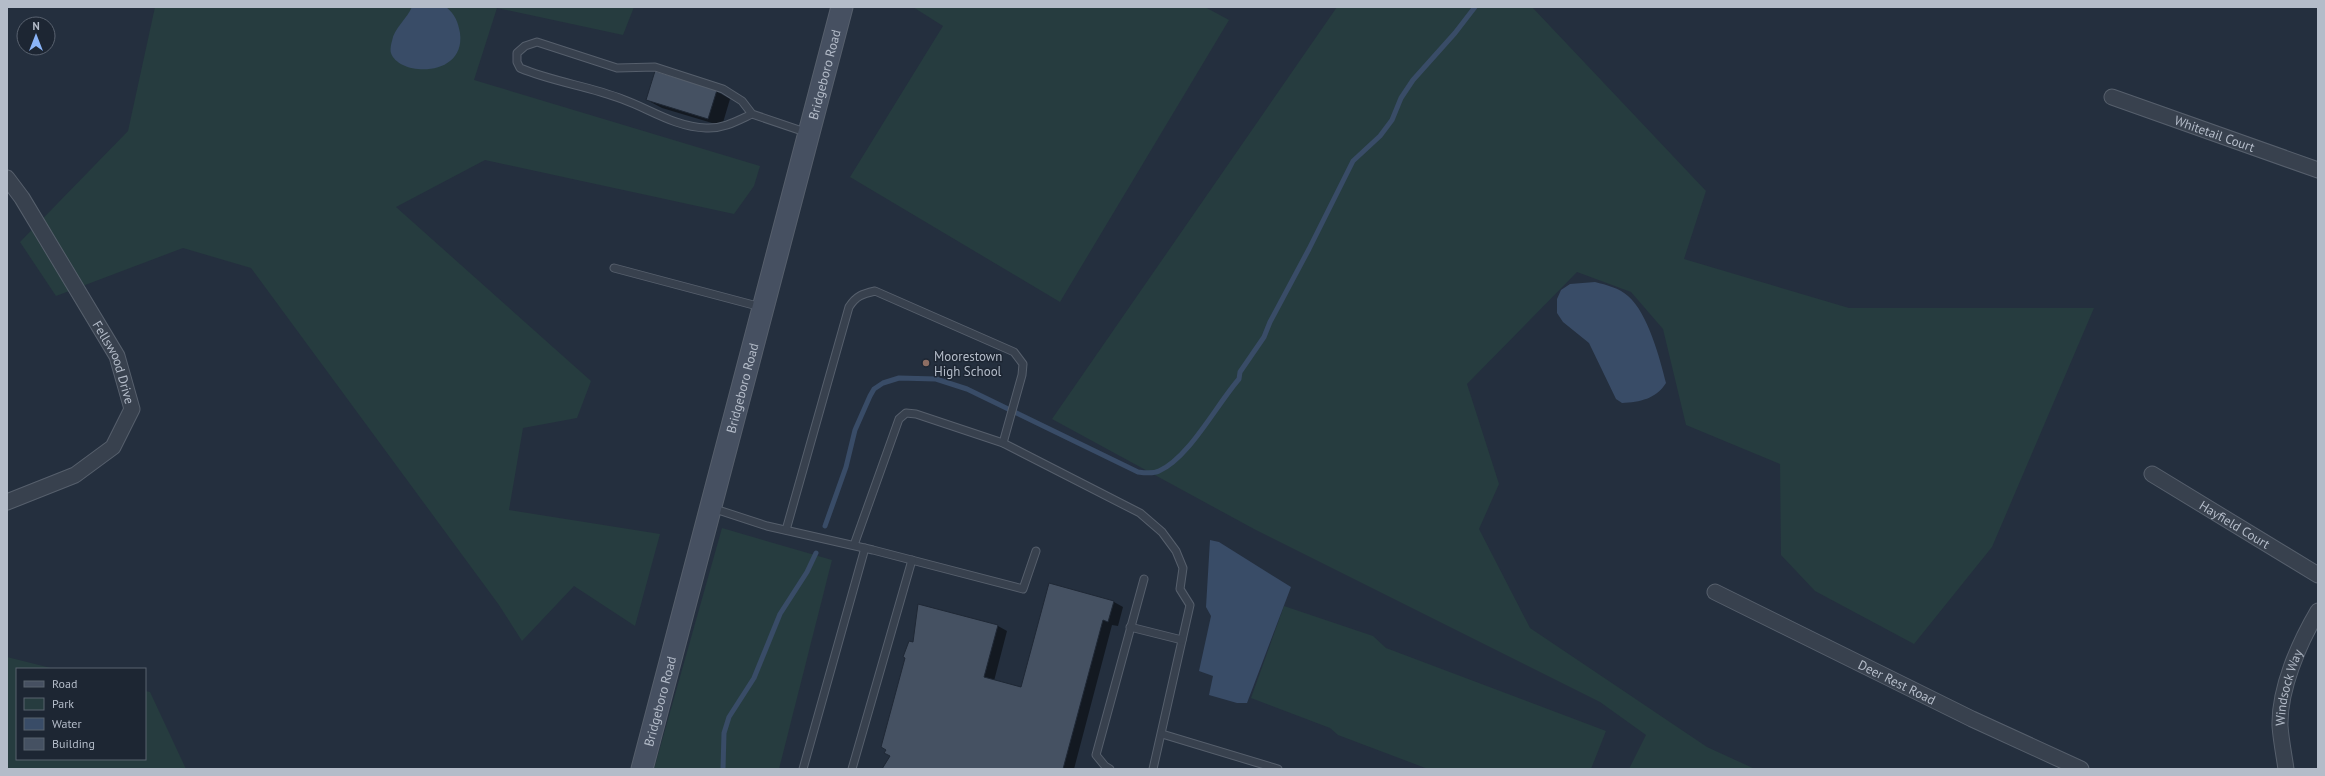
<svg xmlns="http://www.w3.org/2000/svg" width="2325" height="776" font-family="'PT Sans',sans-serif">
<style>
.green{fill:#263c3f}
.water{fill:#394c67}
.shadow{fill:#0007}
.lines{fill:none;stroke-linecap:round;stroke-linejoin:round}
.stream{stroke:#394c67;stroke-width:5}
.building{fill:#455162;stroke:#1f2835}
.lane-casing{stroke:#565f6c;stroke-width:9}
.street-casing{stroke:#565f6c;stroke-width:17}
.secondary-casing{stroke:#565f6c;stroke-width:23}
.lane{stroke:#38414e;stroke-width:7}
.street{stroke:#38414e;stroke-width:15}
.secondary{stroke:#465061;stroke-width:21}
.education-dot{fill:#8d6e63;stroke:#1d2633;stroke-width:1.5}
.labels{text-anchor:middle;dominant-baseline:central;stroke-width:3;stroke-linejoin:round;paint-order:stroke}
.street-label{font-size:13px;fill:#b4bcc9;stroke:#1d2633}
.poi-label{font-size:13px;fill:#b4bcc9;stroke:#1d2633;text-anchor:start}
</style>
<rect width="100%" height="100%" fill="#242f3e"/>
<!-- green -->
<g class="green">
<polygon points="155,7 634,7 623,35 497,8 474,80 760,166 754,186 734,214 485,160 396,207 591,381 577,418 523,428 509,510 660,534 635,626 574,586 522,641 499,605 251,268 183,248 56,296 20,242 128,131"/>
<polygon points="913,7 1205,7 1229,20 1060,302 850,177 943,26"/>
<polygon points="1337,7 1532,7 1706,191 1684,259 1849,308 2094,308 1992,547 1914,644 1815,591 1781,555 1780,464 1686,425 1663,329 1631,292 1577,272 1467,384 1499,484 1479,529 1530,628 1707,747 1755,769 1629,769 1646,735 1600,702 1254,529 1052,419"/>
<polygon points="722,528 832,560 779,769 654,769"/>
<polygon points="1284,606 1373,636 1386,648 1606,731 1591,769 1428,769 1338,735 1330,728 1251,698"/>
<polygon points="7,657 55,669 17,669 17,759 145,759 145,691 150,692 186,769 7,769"/>
</g>
<!-- water -->
<g class="water">
<path d="M412 7H446C455 14 458 22 460 33 466 78 399 77 391 53 390 50 391 44 392 41 394 28 407 19 412 7Z"/>
<path d="M1595 282C1607 285 1619 288 1628 296 1648 313 1660 359 1666 383 1656 399 1640 402 1622 403L1616 399 1589 343 1563 322 1557 313V299L1561 290 1570 284Z"/>
<polygon points="1210,540 1219,542 1291,587 1247,703 1237,703 1209,695 1213,676 1199,671 1211,616 1206,607"/>
</g>
<!-- shadow -->
<g class="shadow">
<polygon points="716,91 730,99 722,126 662,108 647,100"/>
<polygon points="1114,602 1123,607 1118,626 1112,625 1074,769 883,769 891,756 887,749 914,643 919,605 998,626 1007,631 994,681 1022,689"/>
</g>
<g class="lines">
<!-- stream -->
<g class="stream">
<path d="M825 526 846 467 855 430 870 396 874 389 883 383 899 378 936 379 967 389 1138 472C1145 473 1153 474 1159 471 1189 458 1217 404 1239 379L1240 372 1264 337 1270 322 1309 249 1353 161 1380 136 1392 120 1401 98 1413 80 1455 33 1475 7"/>
<polyline points="723,769 724,733 729,717 754,678 780,614 807,572 816,553"/>
</g>
</g>
<!-- building -->
<g class="building">
<polygon points="655,71 717,90 708,119 646,100"/>
<polygon points="1049,583 1114,601 1108,622 1103,620 1063,769 882,769 890,756 884,753 886,750 881,747 905,658 903,657 909,641 913,642 918,604 998,625 984,677 1021,687"/>
</g>
<g class="lines">
<defs>
<g id="lane">
<path d="M752 114C737 121 723 129 706 128 675 127 650 109 622 99 589 86 553 82 520 68L517 62V53L525 46 537 42 617 68 655 67 723 89 742 101 752 114 808 133"/>
<polyline points="614,268 761,307"/>
<polyline points="712,508 767,526 873,550 1023,589 1036,551"/>
<path d="M786 530 849 307C856 296 862 294 875 291L1014 352 1023 364 1022 375 1003 443"/>
<polyline points="854,545 899,419 906,413 916,414 1003,443 1140,513 1162,532 1176,551 1183,568 1180,589 1190,605 1153,769"/>
<polyline points="1130,627 1182,640"/>
<polyline points="1162,734 1278,769"/>
<polyline points="803,769 865,548"/>
<polyline points="852,769 912,560"/>
<polyline points="1110,769 1105,766 1096,755 1144,579"/>
</g>
<g id="street">
<path id="s1" d="M2112 97 2318 170"/>
<path id="s2" d="M7 178 22 198 117 356 132 409 113 447 75 475 7 502"/>
<path id="s3" d="M2152 474 2318 575"/>
<path id="s4" d="M1715 592 1972 719 2081 769"/>
<path id="s5" d="M2286 769C2284 755 2281 740 2280 726 2279 689 2299 643 2318 611"/>
</g>
<g id="secondary">
<path id="s6" d="M642 769 842 7"/>
</g>
</defs>
<!-- lane casing -->
<use href="#lane" class="lane-casing"/>
<!-- street casing -->
<use href="#street" class="street-casing"/>
<!-- secondary casing -->
<use href="#secondary" class="secondary-casing"/>
<!-- lane -->
<use href="#lane" class="lane"/>
<!-- street -->
<use href="#street" class="street"/>
<!-- secondary -->
<use href="#secondary" class="secondary"/>
</g>
<!-- markers -->
<circle class="education-dot" cx="926" cy="363" r="4"/>
<g class="labels">
<!-- street labels -->
<g class="street-label">
<text stroke="none"><textPath href="#s6" startOffset="718">Bridgeboro Road</textPath></text>
<text stroke="none"><textPath href="#s1" startOffset="109">Whitetail Court</textPath></text>
<text stroke="none"><textPath href="#s2" startOffset="214">Fellswood Drive</textPath></text>
<text stroke="none"><textPath href="#s6" startOffset="394">Bridgeboro Road</textPath></text>
<text stroke="none"><textPath href="#s3" startOffset="97">Hayfield Court</textPath></text>
<text stroke="none"><textPath href="#s4" startOffset="203">Deer Rest Road</textPath></text>
<text stroke="none"><textPath href="#s5" startOffset="83">Windsock Way</textPath></text>
<text stroke="none"><textPath href="#s6" startOffset="70">Bridgeboro Road</textPath></text>
</g>
<!-- poi labels -->
<g class="poi-label">
<text x="934" y="356">Moorestown<tspan x="934" dy="15">High School</tspan></text>
</g>
</g>
<!-- border -->
<rect width="2325" height="776" fill="none" stroke="#b4bcc9" stroke-width="16"/>
<!-- legend -->
<rect x="16" y="668" width="130" height="92" fill="#1d2633" stroke="#59626f"/>
<rect x="24" y="681" width="20" height="6" fill="#465061" stroke="#59626f"/>
<text x="52" y="688" font-size="12" fill="#b4bcc9">Road</text>
<rect x="24" y="698" width="20" height="12" fill="#263c3f" stroke="#59626f"/>
<text x="52" y="708" font-size="12" fill="#b4bcc9">Park</text>
<rect x="24" y="718" width="20" height="12" fill="#394c67" stroke="#59626f"/>
<text x="52" y="728" font-size="12" fill="#b4bcc9">Water</text>
<rect x="24" y="738" width="20" height="12" fill="#455162" stroke="#59626f"/>
<text x="52" y="748" font-size="12" fill="#b4bcc9">Building</text>
<!-- north arrow -->
<g transform="translate(36 36)"><circle r="19" fill="#1d2633" stroke="#59626f"/>
<path d="M0-3L7 15L0 10L-7 15Z" fill="#8ab4f8"/>
<text y="-6" font-size="11" font-weight="bold" text-anchor="middle" fill="#b4bcc9">N</text>
</g>
</svg>
